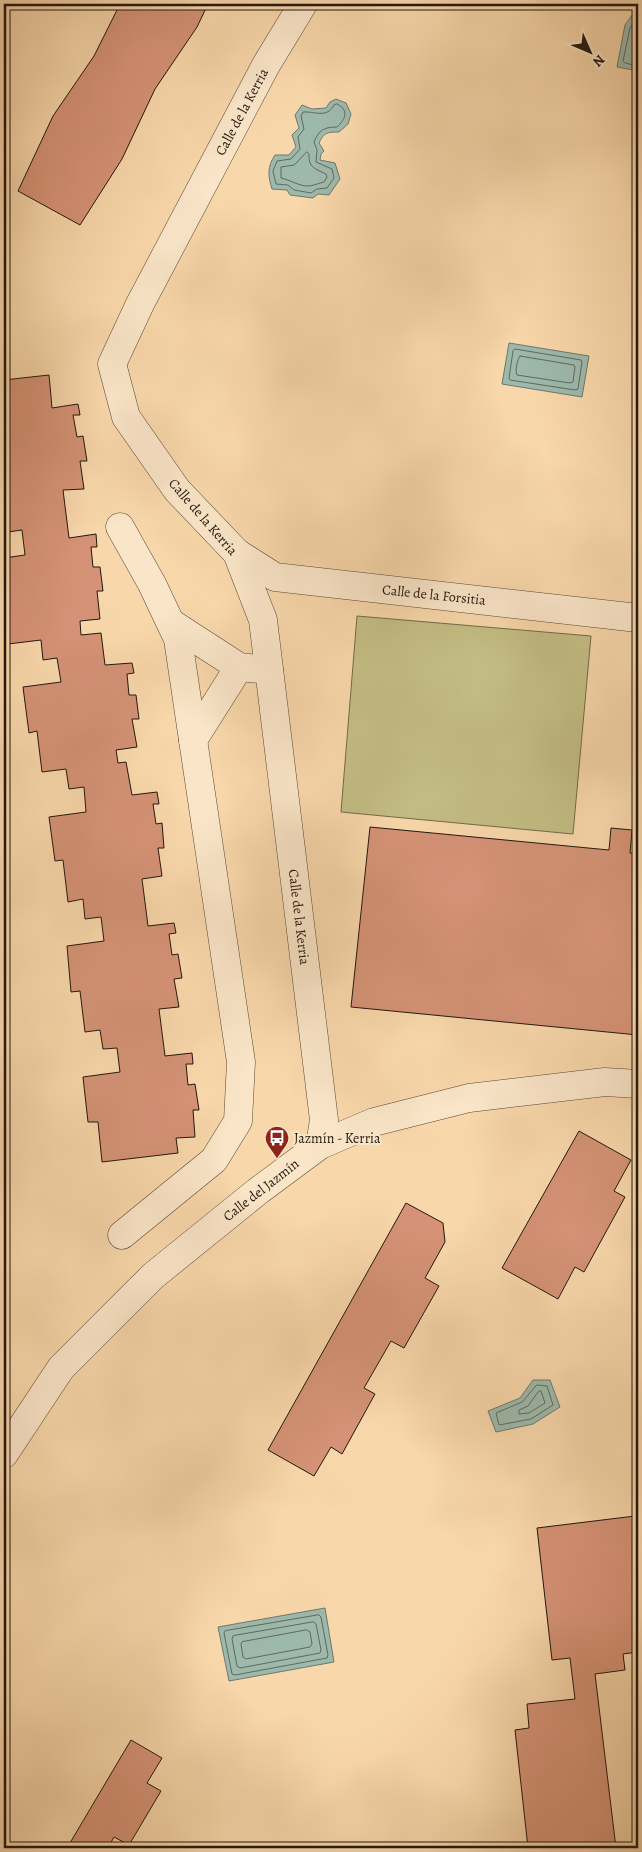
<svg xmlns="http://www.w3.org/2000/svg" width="642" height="1852" font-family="Alegreya,serif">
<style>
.green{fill:#c3bd84;stroke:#726a49}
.water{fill:#9db9ac;stroke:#6c786d}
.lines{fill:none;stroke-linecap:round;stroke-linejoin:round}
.shore{stroke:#60685d;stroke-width:1}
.building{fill:#d59276;stroke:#22170e}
.minor-casing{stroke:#584735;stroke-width:29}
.minor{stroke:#fae5c8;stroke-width:28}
.labels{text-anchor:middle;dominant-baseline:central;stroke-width:4;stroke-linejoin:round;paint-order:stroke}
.street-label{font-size:14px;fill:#22170e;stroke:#fae5c8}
.poi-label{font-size:14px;fill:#22170e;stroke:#fae5c8;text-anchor:start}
</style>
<rect width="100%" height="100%" fill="#f8d7aa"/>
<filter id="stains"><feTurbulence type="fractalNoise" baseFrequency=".004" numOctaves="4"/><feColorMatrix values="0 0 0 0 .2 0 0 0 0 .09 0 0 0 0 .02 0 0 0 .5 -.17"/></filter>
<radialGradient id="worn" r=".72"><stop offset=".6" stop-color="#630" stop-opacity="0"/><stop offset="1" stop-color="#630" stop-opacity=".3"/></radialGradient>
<!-- green -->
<polygon class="green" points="357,616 591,636 573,834 341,812"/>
<!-- water -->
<g class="water">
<polygon points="638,7 638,71 617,67 625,25"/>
<path d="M336 99 346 103 351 114 348 124 339 132C328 132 324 132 319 143L324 151 321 154 320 160 335 163 340 179 329 195 318 194 313 198 290 195 287 190 272 189C268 176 267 167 275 155H289L296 147 292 135 299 128 295 115 302 105 312 109 326 108 330 102Z"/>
<polygon points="509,343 589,356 582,397 502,384"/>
<polygon points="533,1380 550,1380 560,1407 533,1424 496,1432 488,1411 520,1398"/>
<polygon points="325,1608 334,1662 229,1681 218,1627"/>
</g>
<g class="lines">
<!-- shore -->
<g class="shore">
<polyline points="638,16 630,28 623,61 625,63 638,66"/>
<path d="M337 104C350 110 345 120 337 127 324 127 319 130 314 142L317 150 316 162 332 169 334 178 327 188 317 189 311 193 294 190 288 185 276 184 273 171 277 161 291 159 300 149 298 137 304 129 301 116 303 112C314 111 327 119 334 105Z"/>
<path d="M307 152 309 154C308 168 316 169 326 174L327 177 324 182C319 183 313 186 308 186 299 186 290 180 281 178V167L294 165Z"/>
<polygon points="515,349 581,360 582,362 578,389 575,390 510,380 509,378 513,351"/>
<path d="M520 356 574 365 575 367 573 382 570 383 517 375C515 371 517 360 520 356Z"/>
<polygon points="537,1385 547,1386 553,1405 531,1419 499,1425 496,1413 522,1402"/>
<polygon points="541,1391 545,1403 529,1413 519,1414 519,1410 528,1406 538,1392"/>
<polygon points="319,1615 321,1617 328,1655 327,1658 235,1675 232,1674 224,1633 225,1631"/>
<polygon points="314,1622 316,1624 321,1650 320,1653 240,1668 237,1666 232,1639 233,1636"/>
<polygon points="307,1630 310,1632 312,1644 310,1647 246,1659 243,1657 241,1644 242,1642"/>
</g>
</g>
<!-- building -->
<g class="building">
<polygon points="120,4 208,4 197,27 155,89 122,159 80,225 18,191 53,116 94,56"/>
<polygon points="49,375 52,408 78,404 80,415 73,415 77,437 83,436 87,461 80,461 84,489 63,490 69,538 96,534 97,547 91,547 93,567 100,567 103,591 97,591 100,619 80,621 81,635 101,633 105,665 132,663 134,673 127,674 129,695 136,695 139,719 132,719 137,747 116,750 118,763 126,762 132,795 157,792 159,804 153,804 156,824 162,823 164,848 158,848 162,876 142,879 148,926 174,923 176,933 169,934 172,955 178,954 182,978 174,979 179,1007 159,1009 165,1056 192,1053 193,1064 186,1064 188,1085 195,1084 199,1110 193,1110 195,1137 176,1138 178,1153 102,1162 98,1122 88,1122 83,1077 120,1072 117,1048 103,1049 100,1030 85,1032 80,991 71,992 67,946 104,941 101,917 85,919 83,899 68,902 63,860 55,861 49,817 86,812 84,787 69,789 66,769 42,772 37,731 29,733 23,687 61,682 57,658 43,660 41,640 8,644 4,620 4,558 25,555 22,530 8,532 4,512 4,425 8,424 4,399 4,380"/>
<polygon points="370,827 609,850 611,828 632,830 630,853 638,854 638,1035 351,1007"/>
<polygon points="579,1131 631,1160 614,1191 625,1197 584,1272 575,1267 558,1299 502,1268"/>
<polygon points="406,1203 443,1223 445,1242 425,1278 439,1286 404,1348 391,1341 364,1388 375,1394 342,1454 331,1447 314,1476 268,1450"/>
<polygon points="635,1516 638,1545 638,1652 623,1654 625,1670 595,1674 616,1848 528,1848 515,1730 529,1728 527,1704 575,1699 570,1658 552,1660 537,1528"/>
<polygon points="131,1740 162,1758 147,1783 161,1791 129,1845 114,1837 108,1848 67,1848"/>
</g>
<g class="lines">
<defs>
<g id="minor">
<polyline points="303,4 266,65 140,304 112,364 126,417 177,490 237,553 263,620 324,1120 320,1145"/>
<polyline points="120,527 152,584 178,639 241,1062 238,1121 214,1160 122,1235"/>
<polyline points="237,553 275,577 638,618"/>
<polyline points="171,623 239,667 269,670"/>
<polyline points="193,740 239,667"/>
<polyline points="4,1454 61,1368 153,1276 258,1191 320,1145 374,1122 469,1098 605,1082 638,1084"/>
</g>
</defs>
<!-- minor casing -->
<use href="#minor" class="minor-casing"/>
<!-- minor -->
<use href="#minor" class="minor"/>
</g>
<!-- icons -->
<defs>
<symbol id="bus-pin" viewBox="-11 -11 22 30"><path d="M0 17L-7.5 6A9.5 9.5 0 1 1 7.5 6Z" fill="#8f2418" stroke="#fae5c8"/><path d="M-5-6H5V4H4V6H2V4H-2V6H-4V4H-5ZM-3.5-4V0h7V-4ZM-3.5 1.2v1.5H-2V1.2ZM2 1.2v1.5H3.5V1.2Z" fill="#fff"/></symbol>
</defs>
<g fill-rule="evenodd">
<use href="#bus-pin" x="263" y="1124" width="28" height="38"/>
</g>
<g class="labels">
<!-- street labels -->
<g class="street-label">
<text transform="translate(242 112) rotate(-62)">Calle de la Kerria</text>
<text transform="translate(203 517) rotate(49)">Calle de la Kerria</text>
<text transform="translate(434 595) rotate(6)">Calle de la Forsitia</text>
<text transform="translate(299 917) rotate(83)">Calle de la Kerria</text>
<text transform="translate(261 1190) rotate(-38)">Calle del Jazmín</text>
</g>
<!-- poi labels -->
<g class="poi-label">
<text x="294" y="1138">Jazmín - Kerria</text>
</g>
</g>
<!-- margin -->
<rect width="642" height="1852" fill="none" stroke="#f8d7aa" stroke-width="20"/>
<rect x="5" y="5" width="632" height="1842" fill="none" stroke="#22170e" stroke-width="2.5"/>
<rect x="10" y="10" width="622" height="1832" fill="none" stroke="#22170e"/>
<!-- north arrow -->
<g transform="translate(590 52) rotate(135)" stroke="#fae5c8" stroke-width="4" paint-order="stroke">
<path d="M0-4L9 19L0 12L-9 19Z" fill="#22170e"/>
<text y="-8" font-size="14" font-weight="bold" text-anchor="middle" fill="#22170e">N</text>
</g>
<rect width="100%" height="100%" filter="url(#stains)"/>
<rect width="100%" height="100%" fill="url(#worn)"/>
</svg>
